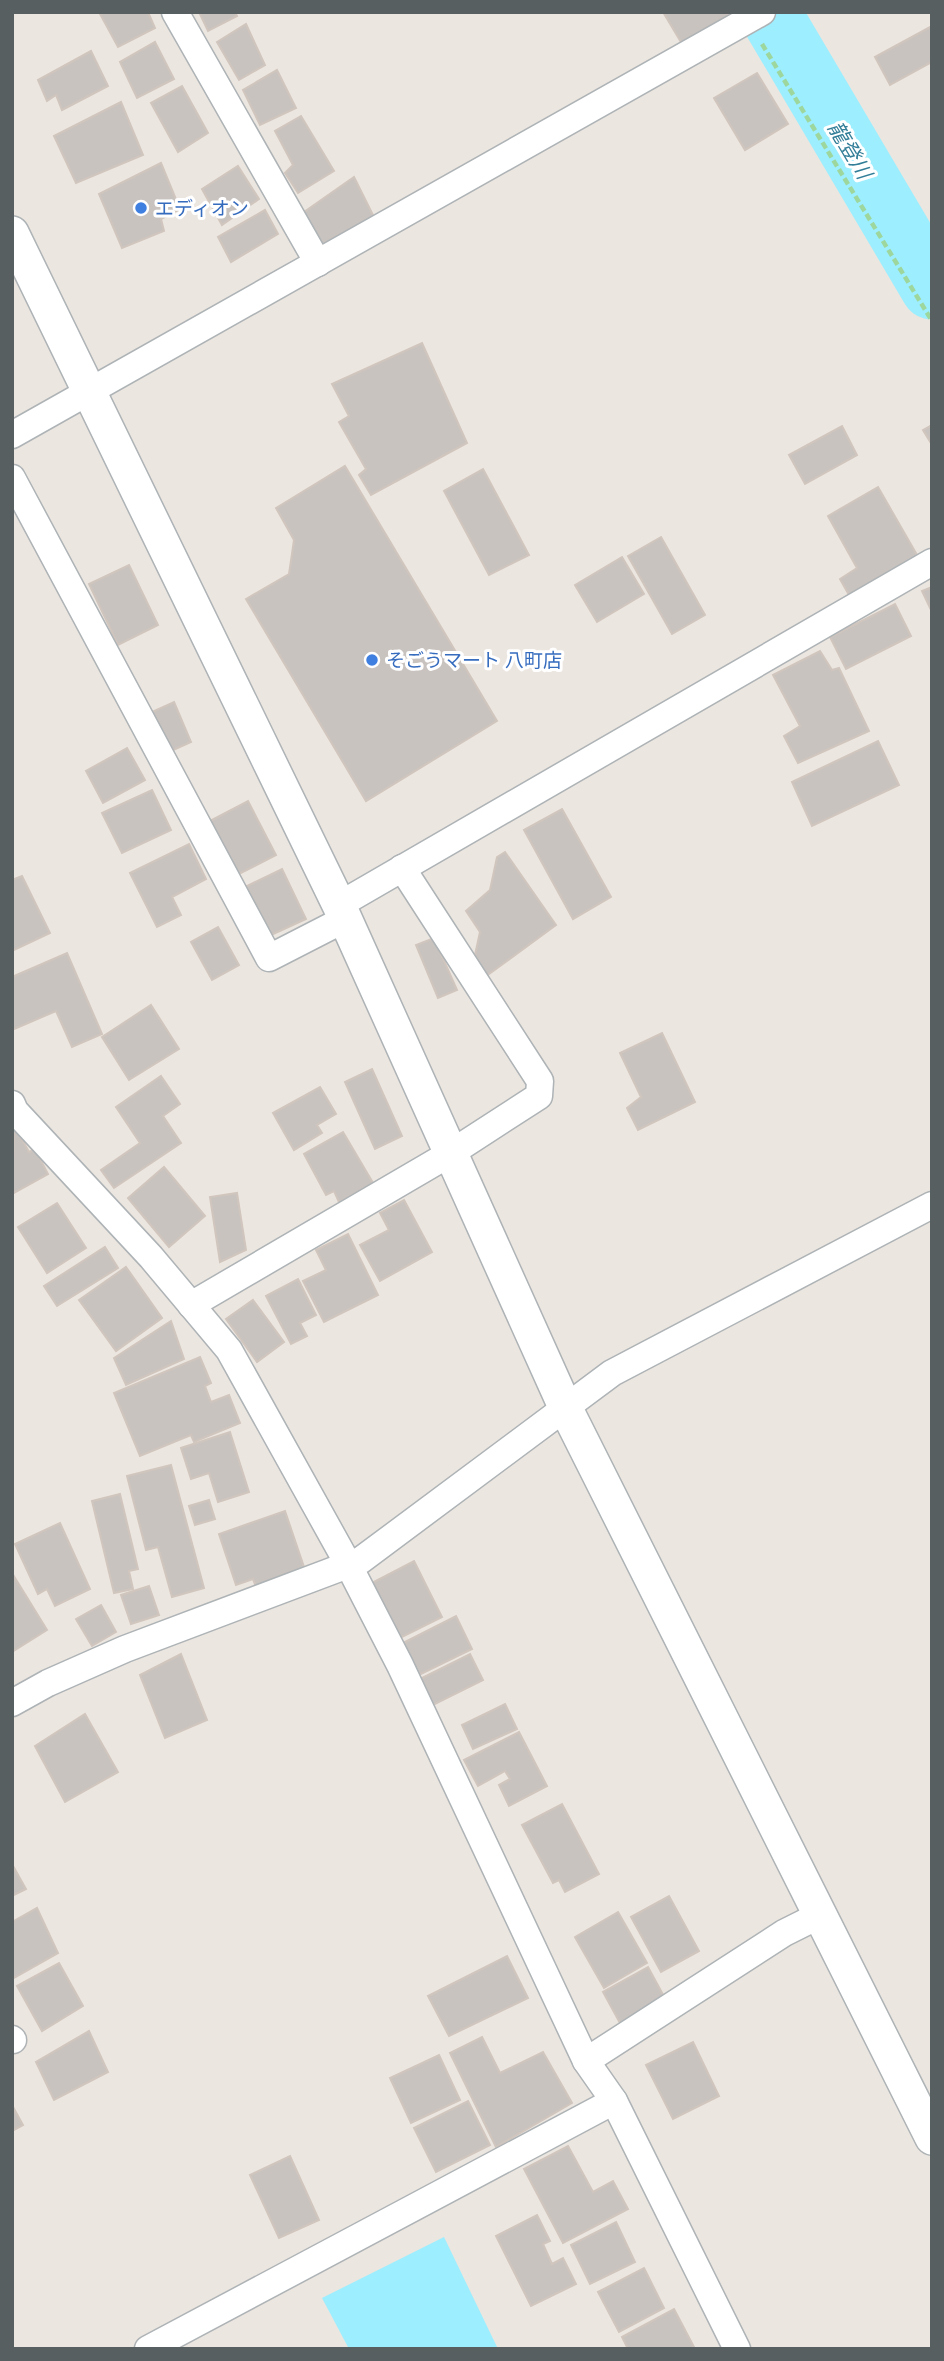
<svg xmlns="http://www.w3.org/2000/svg" width="944" height="2361" font-family="Montserrat,'Noto Sans JP',sans-serif">
<style>
.water{fill:#9deeff}
.lines{fill:none;stroke-linecap:round;stroke-linejoin:round}
.river{stroke:#9deeff;stroke-width:63}
.building{fill:#c9c3bf;stroke:#d1c6be;stroke-width:2}
.minor-casing{stroke:#aeb3b6;stroke-width:29}
.tertiary-casing{stroke:#aeb3b6;stroke-width:36}
.path{stroke:#9ed79d;stroke-width:4.5;stroke-dasharray:7 3.5;stroke-linecap:butt}
.minor{stroke:#fff;stroke-width:26}
.tertiary{stroke:#fff;stroke-width:33}
.shop-dot{fill:#3f7fe0;stroke:#fff;stroke-width:2.5}
.labels{text-anchor:middle;dominant-baseline:central;stroke-width:6;stroke-linejoin:round;paint-order:stroke}
.shop-label{font-size:19px;fill:#366cbe;stroke:#fff;text-anchor:start}
.water-label{font-size:21px;font-style:italic;fill:#327e98;stroke:#fff}
</style>
<rect width="100%" height="100%" fill="#ece6e0"/>
<!-- water -->
<polygon class="water" points="444,2237 498,2349 349,2349 322,2298"/>
<g class="lines">
<!-- river -->
<polyline class="river" points="769,12 932,288"/>
</g>
<!-- building -->
<g class="building">
<polygon points="99,12 148,12 155,28 118,47"/>
<polygon points="199,12 235,12 237,16 208,31"/>
<polygon points="663,12 726,12 730,19 684,47"/>
<polygon points="246,24 265,65 239,80 217,42"/>
<polygon points="932,26 932,62 890,85 875,57"/>
<polygon points="155,42 174,79 137,98 120,62"/>
<polygon points="91,51 108,86 62,110 56,95 47,101 38,80"/>
<polygon points="277,70 296,108 260,125 243,90"/>
<polygon points="757,73 788,124 745,150 714,98"/>
<polygon points="182,86 208,133 178,152 151,103"/>
<polygon points="121,102 143,155 76,183 54,136"/>
<polygon points="301,116 334,171 298,193 285,173 293,165 275,131"/>
<polygon points="161,163 180,209 161,219 164,231 122,248 99,194"/>
<polygon points="238,166 259,199 222,225 202,189"/>
<polygon points="354,177 374,217 323,247 304,212"/>
<polygon points="265,210 278,234 231,262 218,237"/>
<polygon points="422,343 467,443 371,495 359,475 366,469 339,422 349,416 332,384"/>
<polygon points="932,425 932,445 923,430"/>
<polygon points="842,426 857,455 805,484 789,455"/>
<polygon points="345,466 497,721 366,801 246,599 289,574 294,540 276,508"/>
<polygon points="483,469 529,555 489,575 444,491"/>
<polygon points="878,487 921,562 853,602 840,579 857,568 828,516"/>
<polygon points="661,537 705,615 672,634 628,556"/>
<polygon points="622,557 644,594 597,622 575,585"/>
<polygon points="129,565 158,625 118,645 89,584"/>
<polygon points="932,587 932,612 922,591"/>
<polygon points="895,604 911,636 846,669 830,637"/>
<polygon points="820,651 832,670 839,668 869,731 798,763 784,736 800,726 773,675"/>
<polygon points="174,702 191,742 169,752 152,712"/>
<polygon points="878,741 899,785 812,826 792,782"/>
<polygon points="127,748 145,780 103,803 86,771"/>
<polygon points="152,790 171,830 122,853 102,813"/>
<polygon points="248,801 276,855 237,875 210,821"/>
<polygon points="562,809 611,897 573,919 524,830"/>
<polygon points="189,844 206,879 172,897 181,915 157,927 130,873"/>
<polygon points="505,852 556,925 485,977 473,964 480,932 466,911 490,890 497,857"/>
<polygon points="282,869 306,919 267,937 243,888"/>
<polygon points="22,876 50,933 12,951 12,880"/>
<polygon points="218,927 239,965 212,980 191,942"/>
<polygon points="434,938 457,990 438,998 416,945"/>
<polygon points="67,953 102,1034 72,1047 56,1011 12,1030 12,977"/>
<polygon points="151,1005 179,1049 129,1080 102,1037"/>
<polygon points="662,1033 695,1102 638,1130 627,1108 641,1097 620,1053"/>
<polygon points="372,1069 402,1136 375,1149 345,1082"/>
<polygon points="161,1076 180,1104 163,1116 181,1143 114,1188 101,1170 140,1143 116,1107"/>
<polygon points="320,1087 336,1114 317,1125 322,1133 294,1150 273,1113"/>
<polygon points="14,1125 29,1152 35,1149 48,1174 12,1194"/>
<polygon points="343,1132 373,1183 339,1202 334,1191 326,1195 304,1154"/>
<polygon points="164,1167 205,1216 169,1247 128,1198"/>
<polygon points="237,1193 246,1250 220,1262 210,1197"/>
<polygon points="404,1200 432,1252 380,1281 360,1245 389,1230 380,1213"/>
<polygon points="57,1203 86,1248 47,1273 18,1227"/>
<polygon points="348,1234 378,1295 324,1322 303,1281 326,1270 316,1250"/>
<polygon points="105,1247 118,1268 57,1306 44,1286"/>
<polygon points="126,1267 162,1318 116,1351 79,1300"/>
<polygon points="298,1279 316,1315 300,1323 307,1336 291,1344 266,1296"/>
<polygon points="253,1300 284,1342 257,1362 226,1319"/>
<polygon points="171,1321 184,1359 126,1385 114,1358"/>
<polygon points="200,1357 211,1383 205,1386 211,1402 229,1395 240,1423 194,1442 191,1435 140,1456 114,1393"/>
<polygon points="230,1432 249,1492 218,1502 209,1473 191,1479 181,1448"/>
<polygon points="171,1465 204,1588 172,1597 158,1547 146,1550 127,1476"/>
<polygon points="120,1494 138,1569 129,1571 133,1589 114,1593 92,1501"/>
<polygon points="209,1500 215,1519 195,1525 189,1506"/>
<polygon points="285,1511 305,1570 256,1587 253,1579 236,1585 219,1534"/>
<polygon points="60,1523 90,1589 55,1606 47,1589 38,1594 15,1544"/>
<polygon points="414,1561 442,1617 398,1639 370,1584"/>
<polygon points="12,1573 47,1630 12,1652"/>
<polygon points="149,1586 159,1615 131,1624 121,1595"/>
<polygon points="101,1605 116,1632 92,1646 76,1619"/>
<polygon points="456,1616 472,1649 419,1675 403,1643"/>
<polygon points="181,1654 207,1720 165,1738 140,1675"/>
<polygon points="470,1654 483,1680 433,1705 420,1679"/>
<polygon points="505,1704 517,1729 473,1749 462,1725"/>
<polygon points="85,1714 118,1772 65,1802 35,1746"/>
<polygon points="519,1732 547,1786 509,1806 499,1785 510,1779 505,1771 478,1786 464,1760"/>
<polygon points="562,1804 599,1874 565,1892 559,1880 553,1883 522,1825"/>
<polygon points="12,1864 26,1889 12,1896"/>
<polygon points="669,1896 699,1951 661,1972 631,1917"/>
<polygon points="37,1908 58,1953 12,1979 12,1922"/>
<polygon points="618,1912 647,1963 604,1988 575,1937"/>
<polygon points="507,1956 528,1998 449,2036 428,1996"/>
<polygon points="59,1963 83,2006 42,2031 17,1986"/>
<polygon points="648,1967 666,2000 621,2025 603,1992"/>
<polygon points="89,2031 108,2072 54,2100 36,2062"/>
<polygon points="482,2037 500,2073 543,2052 572,2103 496,2147 450,2053"/>
<polygon points="693,2042 719,2096 673,2119 646,2065"/>
<polygon points="439,2055 460,2100 411,2123 390,2078"/>
<polygon points="468,2101 490,2145 436,2172 414,2128"/>
<polygon points="12,2105 23,2125 12,2131"/>
<polygon points="568,2146 593,2192 613,2181 628,2209 563,2243 524,2169"/>
<polygon points="290,2156 319,2220 279,2238 250,2175"/>
<polygon points="537,2215 550,2241 543,2244 552,2264 563,2258 576,2284 531,2306 496,2236"/>
<polygon points="616,2222 635,2262 590,2284 571,2245"/>
<polygon points="644,2268 664,2308 619,2332 598,2292"/>
<polygon points="674,2309 694,2347 690,2349 628,2349 622,2337"/>
</g>
<g class="lines">
<defs>
<g id="minor">
<polyline points="175,12 318,263"/>
<polyline points="12,435 762,12"/>
<polyline points="12,478 269,958 345,919"/>
<polyline points="339,905 932,562"/>
<polyline points="12,1104 15,1111 151,1257 229,1350 348,1564 400,1665 586,2061 614,2101 737,2349"/>
<polyline points="191,1305 451,1153 539,1096 540,1081 402,868"/>
<polyline points="12,1703 48,1683 125,1649 361,1560 612,1373 932,1205"/>
<polyline points="12,2039 13,2040"/>
<polyline points="586,2061 784,1933 818,1916"/>
<polyline points="148,2349 614,2101"/>
</g>
<polyline id="tertiary" points="12,233 339,905 566,1409 932,2138"/>
</defs>
<!-- minor casing -->
<use href="#minor" class="minor-casing"/>
<!-- tertiary casing -->
<use href="#tertiary" class="tertiary-casing"/>
<!-- path -->
<polyline class="path" points="762,44 932,321"/>
<!-- minor -->
<use href="#minor" class="minor"/>
<!-- tertiary -->
<use href="#tertiary" class="tertiary"/>
</g>
<!-- markers -->
<g class="shop-dot">
<circle cx="141" cy="208" r="7"/>
<circle cx="372" cy="660" r="7"/>
</g>
<g class="labels">
<!-- shop labels -->
<g class="shop-label">
<text x="155" y="208">エディオン</text>
<text x="386" y="660">そごうマート 八町店</text>
</g>
<!-- water labels -->
<g class="water-label">
<text transform="translate(850 150) rotate(59)">龍登川</text>
</g>
</g>
<!-- border -->
<rect width="944" height="2361" fill="none" stroke="#585f61" stroke-width="28"/>
</svg>
